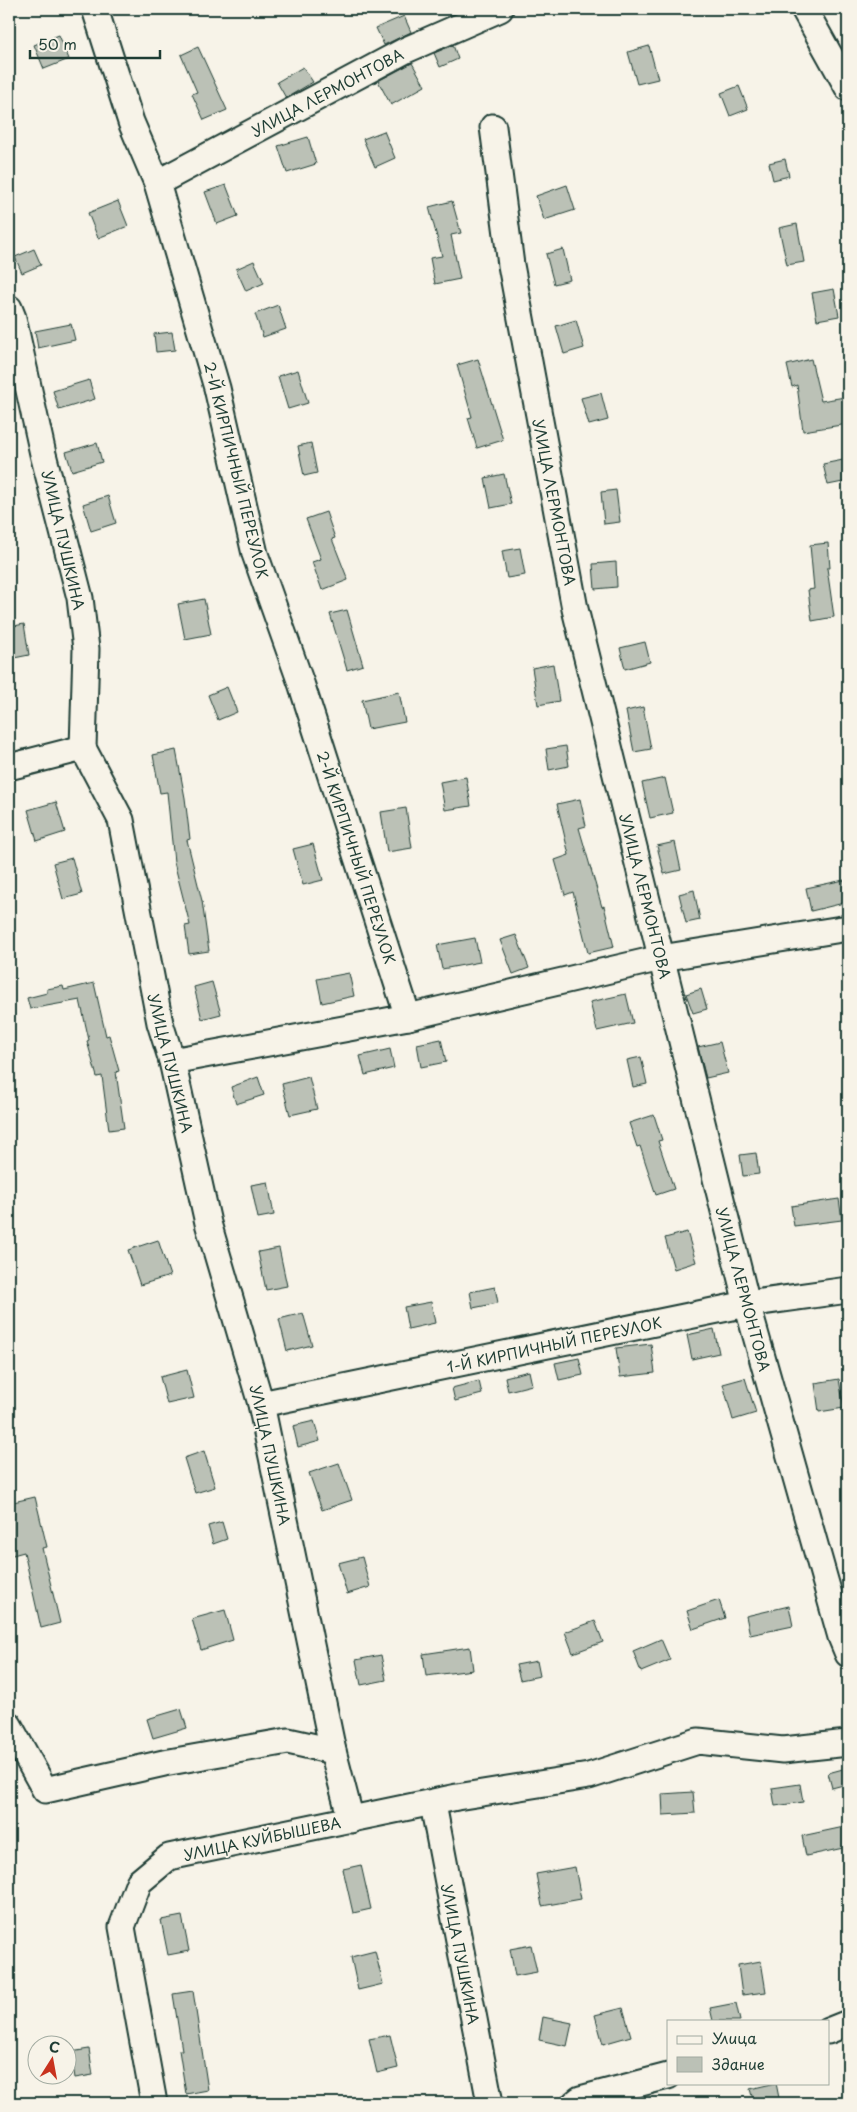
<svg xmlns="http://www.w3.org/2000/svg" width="857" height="2112" font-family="'Playpen Sans',sans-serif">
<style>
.building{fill:#bbc1b6;stroke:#1f3d34}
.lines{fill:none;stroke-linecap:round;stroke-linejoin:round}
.minor-casing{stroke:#1f3d34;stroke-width:29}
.minor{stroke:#f7f3e8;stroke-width:25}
.labels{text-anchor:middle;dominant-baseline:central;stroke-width:4;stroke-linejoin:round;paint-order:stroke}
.street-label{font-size:15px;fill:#1f3d34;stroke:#f7f3e8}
</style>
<rect width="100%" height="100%" fill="#f7f3e8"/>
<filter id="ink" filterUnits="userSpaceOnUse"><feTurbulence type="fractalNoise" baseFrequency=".02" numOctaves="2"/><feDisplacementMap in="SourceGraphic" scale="10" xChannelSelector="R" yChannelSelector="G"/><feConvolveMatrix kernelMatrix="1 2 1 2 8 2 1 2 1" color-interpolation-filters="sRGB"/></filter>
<g filter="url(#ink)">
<!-- building -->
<g class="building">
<polygon points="404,16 411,32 384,45 376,28"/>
<polygon points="59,35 69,59 44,69 34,45"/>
<polygon points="453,45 458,59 440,67 434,53"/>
<polygon points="649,46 658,79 637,84 628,52"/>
<polygon points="198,47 227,110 204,120 192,94 197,92 181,55"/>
<polygon points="412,63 425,86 391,105 378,81"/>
<polygon points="303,67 313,82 286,98 277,82"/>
<polygon points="739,86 748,109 730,116 721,93"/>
<polygon points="384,131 395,158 375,167 363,139"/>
<polygon points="308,137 316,164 287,173 278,146"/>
<polygon points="785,159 789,176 773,180 769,163"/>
<polygon points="226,185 238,216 217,224 205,192"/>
<polygon points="567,185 575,210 544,220 536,196"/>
<polygon points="118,201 128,226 98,238 88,213"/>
<polygon points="452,201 461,233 451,235 460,279 435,284 430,258 442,256 429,207"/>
<polygon points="797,224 804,262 787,265 779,228"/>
<polygon points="34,249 41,265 22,273 15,257"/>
<polygon points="563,249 570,280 554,284 546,254"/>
<polygon points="254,261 264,283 246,291 236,269"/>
<polygon points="834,289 839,316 817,320 812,293"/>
<polygon points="278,305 286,329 263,337 255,314"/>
<polygon points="576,320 584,348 564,354 556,326"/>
<polygon points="71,324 75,340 38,348 35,331"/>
<polygon points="172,332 175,350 156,352 154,334"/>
<polygon points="478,359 503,440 477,448 468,418 472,417 457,365"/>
<polygon points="811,359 821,401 845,397 848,424 803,431 797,385 792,387 787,365"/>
<polygon points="298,370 308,403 288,409 278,376"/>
<polygon points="89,380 95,399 59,410 53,391"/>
<polygon points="601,393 608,420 589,425 581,398"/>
<polygon points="97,443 102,462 72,471 66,452"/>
<polygon points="311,443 317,473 304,476 298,446"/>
<polygon points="848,459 848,481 828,485 823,464"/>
<polygon points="504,474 511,504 491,508 485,478"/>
<polygon points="616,490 620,522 604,524 601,492"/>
<polygon points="108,496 116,523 91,531 83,504"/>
<polygon points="326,512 335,538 332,539 348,580 322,590 312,562 321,559 306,519"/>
<polygon points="828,543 830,568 827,568 834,617 812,621 808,590 814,589 810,545"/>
<polygon points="520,548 525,575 507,578 502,551"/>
<polygon points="616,562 617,587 595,589 593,564"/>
<polygon points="204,599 211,634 185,639 178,604"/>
<polygon points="347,610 363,665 347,670 330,614"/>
<polygon points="24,624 29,655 9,659 9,627"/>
<polygon points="645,642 650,662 625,669 620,648"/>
<polygon points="553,664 559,701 538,705 532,668"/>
<polygon points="227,687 237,712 218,720 208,695"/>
<polygon points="399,692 405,722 368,729 362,700"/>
<polygon points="643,707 651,749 634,752 626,711"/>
<polygon points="566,746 569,766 549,770 546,749"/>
<polygon points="176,750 185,798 190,839 187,840 202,901 209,951 189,954 185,926 190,925 174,862 167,792 160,793 153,755"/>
<polygon points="466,777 471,806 445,810 440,782"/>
<polygon points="665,778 673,813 650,818 642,783"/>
<polygon points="580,799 586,826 579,828 602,907 604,906 614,947 588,953 573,892 565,895 555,860 569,855 557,804"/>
<polygon points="56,802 65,832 37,841 28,810"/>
<polygon points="406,808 412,848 387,852 381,812"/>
<polygon points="675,842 681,870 664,874 657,846"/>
<polygon points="313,844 323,880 303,885 293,849"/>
<polygon points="72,858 82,894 63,899 53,863"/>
<polygon points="844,880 848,902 811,911 806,888"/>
<polygon points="694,890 700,920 686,923 679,894"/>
<polygon points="516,935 529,968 513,974 500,940"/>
<polygon points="475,938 480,962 442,969 437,945"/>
<polygon points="349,973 354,996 322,1003 317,979"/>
<polygon points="212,982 221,1014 202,1019 194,987"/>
<polygon points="94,983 106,1036 109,1035 119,1071 116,1072 124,1128 109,1130 102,1076 97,1077 87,1041 89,1040 80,1000 30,1009 27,998 47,993 47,989 63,986 64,990"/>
<polygon points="701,989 707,1009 693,1013 686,994"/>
<polygon points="626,994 633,1023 597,1031 590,1002"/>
<polygon points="441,1039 446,1062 421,1067 417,1044"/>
<polygon points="720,1042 728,1073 706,1078 698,1047"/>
<polygon points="390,1049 394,1068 365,1075 360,1056"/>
<polygon points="641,1057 647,1084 633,1087 627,1060"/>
<polygon points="258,1077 264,1095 236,1104 231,1087"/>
<polygon points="309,1077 317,1109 290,1115 282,1084"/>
<polygon points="654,1115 662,1140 658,1141 674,1189 656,1195 640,1146 637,1147 629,1123"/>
<polygon points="756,1153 759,1174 743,1176 740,1155"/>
<polygon points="268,1182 274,1215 258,1218 251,1185"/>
<polygon points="839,1199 842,1220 794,1226 791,1206"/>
<polygon points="687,1232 696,1262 674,1269 665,1238"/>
<polygon points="158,1240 170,1276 140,1285 128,1250"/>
<polygon points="279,1248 287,1286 266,1290 258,1252"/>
<polygon points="495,1287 498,1303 473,1308 470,1292"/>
<polygon points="431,1302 435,1323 408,1329 404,1307"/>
<polygon points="303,1313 312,1345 287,1351 279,1319"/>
<polygon points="714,1329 719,1353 692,1359 687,1335"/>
<polygon points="651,1344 655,1373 620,1377 616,1348"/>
<polygon points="579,1358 583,1375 559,1380 555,1363"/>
<polygon points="187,1370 194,1398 167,1404 160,1377"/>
<polygon points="529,1371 532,1385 508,1391 505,1377"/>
<polygon points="745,1378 756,1413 733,1420 723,1384"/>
<polygon points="839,1379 844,1408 819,1412 815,1383"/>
<polygon points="479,1381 482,1394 455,1401 452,1388"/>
<polygon points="314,1421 320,1441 298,1447 293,1426"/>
<polygon points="204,1451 215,1487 195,1493 184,1458"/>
<polygon points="339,1463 352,1500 322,1510 309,1473"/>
<polygon points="35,1497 47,1547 42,1548 60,1623 41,1628 24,1552 9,1556 9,1503"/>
<polygon points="222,1522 227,1539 213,1544 208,1526"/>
<polygon points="362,1557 370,1587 347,1594 338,1563"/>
<polygon points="719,1600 725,1618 693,1629 687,1611"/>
<polygon points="789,1606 793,1626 750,1635 746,1616"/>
<polygon points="225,1610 233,1640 201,1650 192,1619"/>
<polygon points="595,1621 603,1642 573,1653 565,1632"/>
<polygon points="661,1639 670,1660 641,1672 633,1651"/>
<polygon points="470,1647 473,1670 426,1676 423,1654"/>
<polygon points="381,1655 386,1680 361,1685 356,1660"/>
<polygon points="537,1661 540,1676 520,1680 516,1665"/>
<polygon points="181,1709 187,1728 153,1738 147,1719"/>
<polygon points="843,1769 847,1784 832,1788 828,1773"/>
<polygon points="800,1784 803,1802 775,1806 772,1788"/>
<polygon points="693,1792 695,1813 663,1815 662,1794"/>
<polygon points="844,1827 848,1847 806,1856 802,1836"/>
<polygon points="361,1865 371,1909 353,1913 343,1869"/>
<polygon points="575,1867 581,1899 542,1906 536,1874"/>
<polygon points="182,1916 189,1951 168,1955 161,1920"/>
<polygon points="531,1945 537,1972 515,1976 510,1949"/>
<polygon points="375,1951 383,1984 358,1990 351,1957"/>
<polygon points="761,1961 766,1992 742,1995 738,1965"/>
<polygon points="193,1991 208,2090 186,2094 179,2050 182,2050 173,1994"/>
<polygon points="736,2003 740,2021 713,2021 710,2008"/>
<polygon points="623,2008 631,2036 603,2044 595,2015"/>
<polygon points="543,2017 572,2023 567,2046 539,2040"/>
<polygon points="390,2035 398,2068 377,2073 369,2039"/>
<polygon points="89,2049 93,2075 75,2078 71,2052"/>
<polygon points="776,2083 780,2103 754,2103 750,2089"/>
</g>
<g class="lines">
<defs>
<g id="minor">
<polyline points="95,9 131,122 157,183 217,388 255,554 302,686 408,1017"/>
<polyline points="804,9 848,88"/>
<polyline points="493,127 511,265 575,609 747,1304 841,1637 848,1654"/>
<polyline points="157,183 406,50 500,9"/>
<polyline points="9,308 13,318 43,454 80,598 86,649 83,748 121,820 160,1023 172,1061 208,1223 261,1404 333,1751 351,1820"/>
<polyline points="9,767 83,748"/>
<polyline points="172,1061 408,1017 661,958 848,928"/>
<polyline points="261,1404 747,1304 848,1290"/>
<polyline points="9,1725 45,1790 164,1763 288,1741 333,1751"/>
<polyline points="433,1804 490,2103"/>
<polyline points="828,2031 848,2023"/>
<polyline points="154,2103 122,1927 139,1882 169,1857 457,1797 589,1776 698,1741 783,1750 848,1743"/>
<polyline points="575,2103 580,2099 668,2076"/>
</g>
</defs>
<!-- minor casing -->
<use href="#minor" class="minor-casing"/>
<!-- minor -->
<use href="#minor" class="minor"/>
</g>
</g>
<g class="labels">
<!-- street labels -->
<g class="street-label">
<text transform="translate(327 92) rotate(-28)">УЛИЦА ЛЕРМОНТОВА</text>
<text transform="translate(237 470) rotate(76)">2-Й КИРПИЧНЫЙ ПЕРЕУЛОК</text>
<text transform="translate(555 502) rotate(79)">УЛИЦА ЛЕРМОНТОВА</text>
<text transform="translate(64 540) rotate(77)">УЛИЦА ПУШКИНА</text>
<text transform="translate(357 857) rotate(72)">2-Й КИРПИЧНЫЙ ПЕРЕУЛОК</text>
<text transform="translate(646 896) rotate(76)">УЛИЦА ЛЕРМОНТОВА</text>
<text transform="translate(171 1063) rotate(76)">УЛИЦА ПУШКИНА</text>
<text transform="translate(744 1289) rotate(75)">УЛИЦА ЛЕРМОНТОВА</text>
<text transform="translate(554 1344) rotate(-12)">1-Й КИРПИЧНЫЙ ПЕРЕУЛОК</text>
<text transform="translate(271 1455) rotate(78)">УЛИЦА ПУШКИНА</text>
<text transform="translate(262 1838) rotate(-12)">УЛИЦА КУЙБЫШЕВА</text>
<text transform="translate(461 1954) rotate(79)">УЛИЦА ПУШКИНА</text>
</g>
</g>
<!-- margin -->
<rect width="857" height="2112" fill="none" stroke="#f7f3e8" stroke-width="30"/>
<rect x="15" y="15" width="827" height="2082" fill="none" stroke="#1f3d34" stroke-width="2" filter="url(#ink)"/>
<!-- legend -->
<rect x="667" y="2020" width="162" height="65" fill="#f7f3e8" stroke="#a1aaa0"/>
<rect x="677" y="2036" width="25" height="8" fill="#f7f3e8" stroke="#a1aaa0"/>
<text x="712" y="2044" font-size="15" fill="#1f3d34">Улица</text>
<rect x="677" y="2057" width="25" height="15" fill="#bbc1b6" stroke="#a1aaa0"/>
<text x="712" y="2070" font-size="15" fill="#1f3d34">Здание</text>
<!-- north arrow -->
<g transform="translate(52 2060) rotate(11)"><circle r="24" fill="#f7f3e8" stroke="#a1aaa0"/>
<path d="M0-4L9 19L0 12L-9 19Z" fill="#c8321e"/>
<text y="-8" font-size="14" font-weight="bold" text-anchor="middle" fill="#1f3d34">С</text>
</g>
<!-- scale -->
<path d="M30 50v8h130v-8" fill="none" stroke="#1f3d34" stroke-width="2.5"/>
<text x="38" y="50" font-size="15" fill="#1f3d34" stroke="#f7f3e8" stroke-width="4" paint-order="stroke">50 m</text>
</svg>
